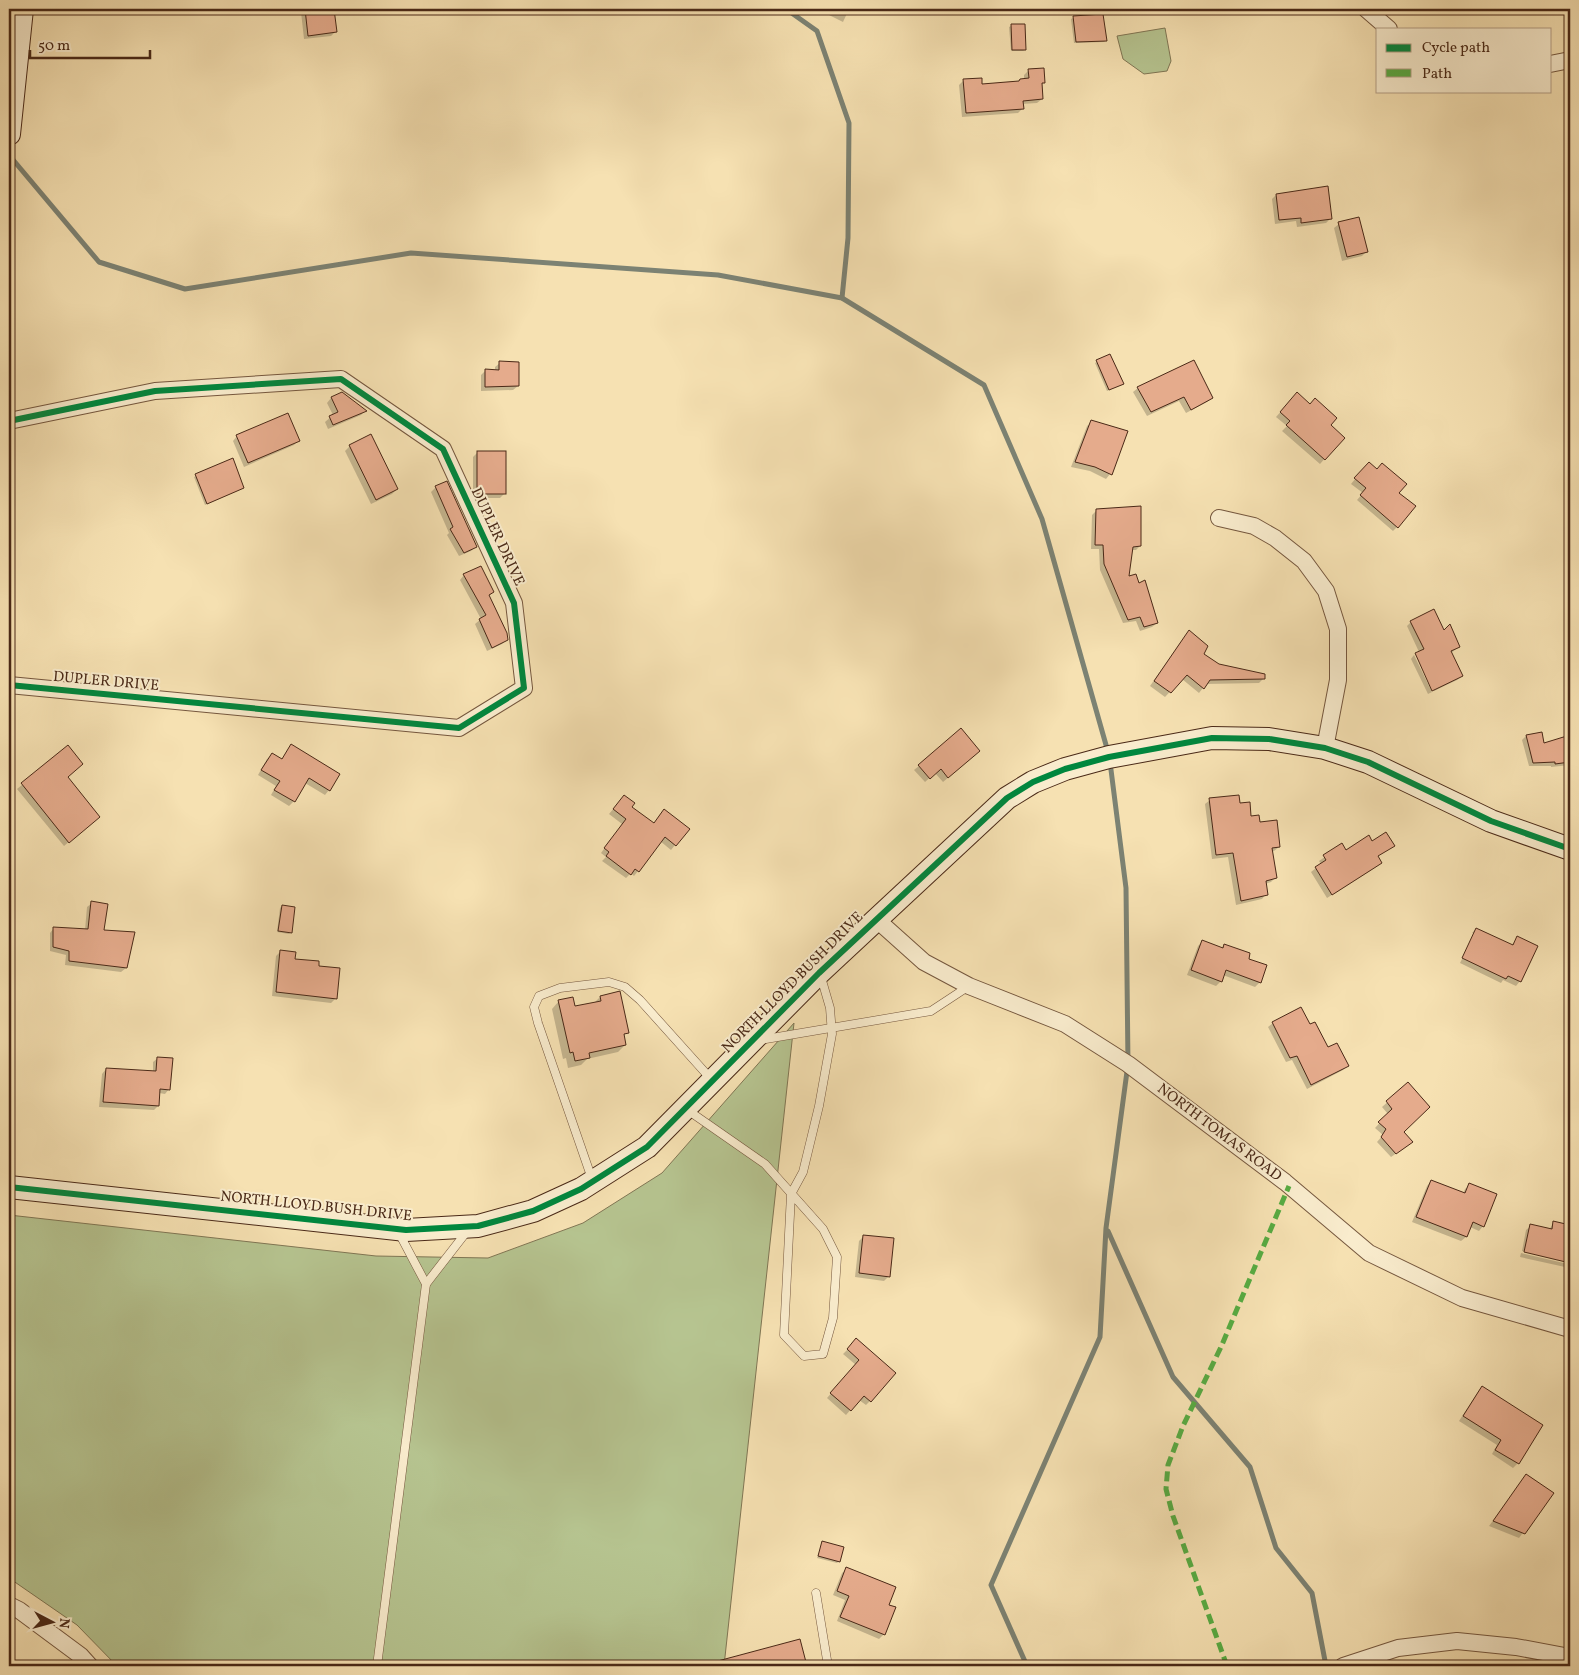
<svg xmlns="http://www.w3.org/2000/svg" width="1579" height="1675" font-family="Vollkorn,serif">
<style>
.green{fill:#b6c490;stroke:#807654}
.shadow{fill:#0003}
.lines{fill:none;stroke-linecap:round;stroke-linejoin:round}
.stream{stroke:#7c8273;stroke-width:5}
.building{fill:#e5ab8c;stroke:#4a2917}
.lane-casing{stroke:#75573e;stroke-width:9}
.street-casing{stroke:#75573e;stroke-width:18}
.secondary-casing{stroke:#4a2917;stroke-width:24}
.lane{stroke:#f9eccd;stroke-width:8}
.street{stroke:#f9eccd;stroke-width:16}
.secondary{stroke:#f9eccd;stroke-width:22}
.quiet{stroke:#57ab42;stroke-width:5;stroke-dasharray:10 5;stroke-linecap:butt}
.cycleway-casing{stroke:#f9eccd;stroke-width:9}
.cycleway{stroke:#00873e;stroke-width:6}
.labels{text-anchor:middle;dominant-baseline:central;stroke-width:4;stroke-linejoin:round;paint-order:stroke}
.street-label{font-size:15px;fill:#4a2917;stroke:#f9eccd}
</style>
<rect width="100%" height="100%" fill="#f6e1b2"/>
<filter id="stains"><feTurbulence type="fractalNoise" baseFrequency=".004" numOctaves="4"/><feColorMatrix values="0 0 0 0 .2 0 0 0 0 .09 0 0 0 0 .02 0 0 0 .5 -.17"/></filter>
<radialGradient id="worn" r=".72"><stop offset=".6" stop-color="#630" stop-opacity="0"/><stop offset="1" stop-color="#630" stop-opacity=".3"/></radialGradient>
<!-- green -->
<g class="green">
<polygon points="1165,28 1171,61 1167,71 1144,74 1123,59 1117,36"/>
<polygon points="794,1023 724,1666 117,1666 77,1625 9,1578 9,1215 376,1256 488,1258 583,1223 662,1173"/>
</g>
<!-- shadow -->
<g class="shadow">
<polygon points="304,9 317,9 317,13 336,31 331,36 304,39 301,12"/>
<polygon points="826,9 849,9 843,22 825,13"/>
<polygon points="1073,18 1106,40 1104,42 1074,43 1071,19"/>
<polygon points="1011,26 1025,50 1023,51 1011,51 1009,27"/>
<polygon points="1029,70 1044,82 1041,85 1042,99 1037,103 1022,104 1023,108 1018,113 962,117 959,85 964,80 981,85 1018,83 1024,80 1024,75"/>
<polygon points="1276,195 1331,218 1326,223 1297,227 1296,221 1275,224 1272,199"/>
<polygon points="1339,224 1366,252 1362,256 1342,261 1334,228"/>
<polygon points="1110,355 1123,384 1107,391 1095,363"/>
<polygon points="500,363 518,386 513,390 481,391 481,375 486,370 495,371 495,367"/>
<polygon points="1138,388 1212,398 1207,402 1186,413 1179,401 1147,416 1133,392"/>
<polygon points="342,394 365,411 361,415 328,429 325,422 333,415 327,403 331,398"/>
<polygon points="1293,398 1343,438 1320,464 1282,431 1287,426 1276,417"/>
<polygon points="1092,422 1110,474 1106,479 1090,471 1071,467 1087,426"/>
<polygon points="237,436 298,441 294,445 244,467 233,441"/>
<polygon points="350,446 397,489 392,494 371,504 345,451"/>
<polygon points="477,453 505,493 500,498 473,498 473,457"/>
<polygon points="232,460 241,489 205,505 194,477"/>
<polygon points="1364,468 1398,493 1397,527 1393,531 1357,500 1363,493 1351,484"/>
<polygon points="446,482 476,546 471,551 459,556 447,535 449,533 431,492 436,487"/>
<polygon points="1097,510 1140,546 1136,550 1132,550 1128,578 1157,623 1152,627 1140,631 1136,621 1123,623 1100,570 1099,549 1091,549 1092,515"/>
<polygon points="464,575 493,592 489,596 507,640 502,644 487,651 475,624 481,619 460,580"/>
<polygon points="1411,622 1444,632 1459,647 1451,653 1462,676 1457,680 1434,691 1415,654 1419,652 1407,626"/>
<polygon points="1189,631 1202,654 1219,665 1263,679 1259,683 1206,684 1199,693 1182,679 1165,697 1150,686"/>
<polygon points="1414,655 1432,692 1428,694 1411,659"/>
<polygon points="1541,734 1544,745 1570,737 1570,765 1551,767 1551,766 1529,766 1522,740 1526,736"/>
<polygon points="291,746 329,790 325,795 305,783 294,801 289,806 271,795 276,786 258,775 267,759 272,755 281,760"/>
<polygon points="68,747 66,777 99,817 64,846 17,789"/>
<polygon points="974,756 943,782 935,773 925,782 914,770 919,766"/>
<polygon points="624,796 630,807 653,824 660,815 675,845 671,850 660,841 638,871 634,876 631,873 626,878 602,861 606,857 601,853 622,824 609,814"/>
<polygon points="1210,800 1239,805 1250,818 1259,823 1279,847 1274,851 1271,852 1275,878 1271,882 1265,884 1266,894 1262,899 1236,905 1228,857 1212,859 1205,804"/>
<polygon points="1372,843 1393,846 1377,857 1381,863 1376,867 1327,898 1311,872 1321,864 1319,861 1342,845 1346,851"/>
<polygon points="92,903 103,931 126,968 121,972 65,965 66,955 50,951 50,933 54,928 85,930 87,907"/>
<polygon points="282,906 291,932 289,934 277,932 280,908"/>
<polygon points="1476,929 1511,946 1517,938 1520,981 1516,986 1503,980 1501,983 1460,963 1475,933 1472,933"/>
<polygon points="1202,942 1221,949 1224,945 1248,959 1260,982 1255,987 1223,975 1221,981 1216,986 1187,975 1198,946"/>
<polygon points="281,951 293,960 318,968 336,998 331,1003 272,996 276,956"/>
<polygon points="600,997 627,1032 623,1036 625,1045 618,1052 587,1059 581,1065 568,1068 566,1058 563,1059 552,1009 559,1001 574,1008 594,1003"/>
<polygon points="1273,1023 1309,1026 1327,1049 1347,1066 1343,1070 1307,1089 1292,1060 1286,1062 1268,1027"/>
<polygon points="158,1058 169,1089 165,1094 159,1093 158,1106 154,1110 99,1107 102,1074 106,1069 153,1072 153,1062"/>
<polygon points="1408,1084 1403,1132 1407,1146 1391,1157 1377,1142 1383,1135 1375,1128 1388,1114 1382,1107"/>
<polygon points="1431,1181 1463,1194 1465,1189 1470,1185 1483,1226 1479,1231 1470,1227 1466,1237 1461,1241 1412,1222 1427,1186"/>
<polygon points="1554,1222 1570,1226 1569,1262 1565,1267 1520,1257 1521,1253 1568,1264 1568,1261 1522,1251 1526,1230 1531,1226 1549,1230"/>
<polygon points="863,1237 889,1276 884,1281 855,1277 859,1241"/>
<polygon points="857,1340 870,1401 866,1405 859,1400 846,1415 827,1398 856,1365 843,1354"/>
<polygon points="1482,1387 1542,1425 1518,1463 1513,1468 1492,1454 1497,1445 1459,1421 1478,1392"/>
<polygon points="1526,1476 1552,1493 1519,1538 1489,1526"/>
<polygon points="823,1542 839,1561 837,1563 817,1558"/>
<polygon points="847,1569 888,1605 884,1634 879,1639 837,1621 845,1600 833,1595 842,1573"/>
<polygon points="799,1640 806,1666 733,1666 732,1662"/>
</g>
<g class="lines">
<!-- stream -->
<g class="stream">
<polyline points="786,9 817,31 849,123 848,238 842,298"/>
<polyline points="9,155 99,262 185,289 411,253 718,275 842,298 984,385 1042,519 1108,752"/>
<polyline points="1108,1231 1173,1377 1250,1467 1276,1548 1312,1593 1326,1666"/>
<polyline points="1027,1666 991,1585 1100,1337 1106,1228 1128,1064 1126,888 1110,762"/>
</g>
</g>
<!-- building -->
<g class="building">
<polygon points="305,9 334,9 337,32 308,36"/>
<polygon points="1103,14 1107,41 1076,42 1073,16"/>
<polygon points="1011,24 1025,24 1026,50 1012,50"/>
<polygon points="1044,68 1045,83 1042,83 1043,99 1023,101 1024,109 966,113 963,79 982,78 982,84 1019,81 1020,79 1029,78 1028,69"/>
<polygon points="1328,186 1332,219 1301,223 1301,218 1279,220 1276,194"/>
<polygon points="1359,217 1368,252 1347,257 1338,222"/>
<polygon points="1110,354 1124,384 1109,390 1096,360"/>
<polygon points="1194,360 1213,398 1191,410 1184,397 1151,412 1137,387"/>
<polygon points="499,361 519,362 519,386 485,387 485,369 499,370"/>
<polygon points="342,392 367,411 333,425 329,416 338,412 331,397"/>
<polygon points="1297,392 1310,404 1315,398 1337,418 1331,425 1345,438 1325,460 1286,425 1290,421 1280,412"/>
<polygon points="288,413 300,441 248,463 236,435"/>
<polygon points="1091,420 1128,431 1112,475 1095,467 1075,462"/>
<polygon points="371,434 398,489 376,500 349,445"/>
<rect x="477" y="451" width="29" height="43"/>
<polygon points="233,458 244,488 207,504 195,474"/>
<polygon points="1369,462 1377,469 1382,463 1407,484 1399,493 1416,506 1398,528 1360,495 1366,488 1354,478"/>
<polygon points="447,481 477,547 464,553 450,529 453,527 435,486"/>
<polygon points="1141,506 1141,546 1133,547 1129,576 1136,574 1139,583 1145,580 1158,623 1144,627 1140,617 1128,620 1104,564 1103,545 1095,545 1096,509"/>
<polygon points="481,566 494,592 489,595 507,633 508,640 492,648 479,619 486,615 463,574"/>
<polygon points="1434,609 1444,630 1450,624 1460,647 1451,651 1463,676 1432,691 1415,653 1424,649 1410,621"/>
<polygon points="1189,630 1208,646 1204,654 1219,664 1265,674 1265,679 1210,680 1204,689 1187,675 1171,693 1154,681"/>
<polygon points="961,728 980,751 948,778 941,769 930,779 918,765"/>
<polygon points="1542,732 1544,743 1570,735 1570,762 1555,764 1555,762 1533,763 1526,735"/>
<polygon points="291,744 340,774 330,791 309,778 295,802 274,790 280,781 261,770 272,753 282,759"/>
<polygon points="68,745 83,764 68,777 100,817 69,843 21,783"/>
<polygon points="624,795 635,803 632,807 654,823 664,809 690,829 676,846 665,837 639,872 635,869 631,875 606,856 609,852 604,848 626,819 613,809"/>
<polygon points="1239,795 1240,803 1250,802 1251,816 1259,815 1260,822 1277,820 1280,847 1272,848 1277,878 1266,881 1268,895 1241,901 1233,853 1216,855 1209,798"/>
<polygon points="1386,832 1395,846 1378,856 1382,863 1332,895 1315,867 1326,860 1323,855 1342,843 1346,850 1369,835 1372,841"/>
<polygon points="91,901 108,904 104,930 135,932 127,968 69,961 69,951 53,947 53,927 88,929"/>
<polygon points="282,905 295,907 292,933 278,931"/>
<polygon points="1476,928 1513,945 1517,936 1538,946 1521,982 1508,976 1506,979 1462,958"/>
<polygon points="1202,940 1223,948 1224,944 1250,953 1249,959 1267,965 1261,983 1226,970 1222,982 1191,970"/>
<polygon points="280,950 296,952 295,959 319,961 319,966 340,968 337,999 276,992"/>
<polygon points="620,991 629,1033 624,1034 626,1045 589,1053 590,1058 575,1061 573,1052 570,1053 558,1000 573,997 575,1006 601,1001 600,996"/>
<polygon points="1301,1007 1310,1024 1315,1022 1328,1047 1337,1043 1349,1066 1311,1085 1297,1056 1290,1058 1272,1022"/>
<polygon points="157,1057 173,1058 170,1090 160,1089 159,1106 103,1102 106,1068 156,1071"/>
<polygon points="1408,1082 1430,1107 1404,1132 1413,1142 1396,1154 1381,1137 1386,1129 1378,1122 1392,1109 1386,1101"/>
<polygon points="1431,1180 1465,1193 1469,1183 1497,1194 1484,1227 1473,1222 1467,1237 1416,1217"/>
<polygon points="1553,1221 1570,1225 1570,1263 1524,1252 1530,1224 1552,1229"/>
<polygon points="863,1235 894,1238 890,1277 859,1273"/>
<polygon points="856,1338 896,1373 871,1402 864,1396 851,1411 830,1393 859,1360 847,1349"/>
<polygon points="1482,1386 1543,1425 1519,1464 1495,1450 1501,1440 1463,1416"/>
<polygon points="1526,1474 1554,1493 1525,1534 1493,1521"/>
<polygon points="822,1541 844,1547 840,1562 818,1556"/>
<polygon points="846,1567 896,1587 889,1605 896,1607 885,1635 840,1617 849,1596 837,1591"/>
<polygon points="800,1639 807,1666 714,1666 714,1662"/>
</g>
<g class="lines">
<defs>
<g id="lane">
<polyline points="760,1040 931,1011 969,986"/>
<polyline points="686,1109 765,1164 823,1229 837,1257 833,1318 823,1354 804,1356 784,1335 791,1194 803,1172 819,1106 832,1034 830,1008 821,977"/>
<polyline points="592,1179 538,1023 534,1007 539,996 560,988 609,982 625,987 640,1000 711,1079"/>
<polyline points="399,1233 426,1284"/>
<polyline points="816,1593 828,1666"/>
<polyline points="377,1666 426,1284 468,1230"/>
</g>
<g id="street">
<polyline points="1366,9 1389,29"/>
<polyline points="1550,64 1570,60"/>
<polyline points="9,421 155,391 341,379 443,449 514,603 524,688 459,728 9,685"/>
<polyline points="1219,518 1254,526 1275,538 1304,561 1326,591 1338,629 1338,680 1325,748"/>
<polyline points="876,919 924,962 969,986 1065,1024 1128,1064 1285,1182 1369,1253 1462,1298 1570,1329"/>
<polyline points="9,1605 19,1610 81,1656 90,1666"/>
<polyline points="1343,1666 1398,1648 1457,1641 1516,1647 1570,1657"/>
</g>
<g id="secondary">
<polyline points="9,134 22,9"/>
<polyline points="9,1187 406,1230 478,1226 533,1211 581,1189 647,1147 819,973 1007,798 1033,782 1065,769 1109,757 1212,738 1269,739 1325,748 1368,762 1491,821 1570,849"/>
</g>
</defs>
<!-- lane casing -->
<use href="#lane" class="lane-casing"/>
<!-- street casing -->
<use href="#street" class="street-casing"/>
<!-- secondary casing -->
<use href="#secondary" class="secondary-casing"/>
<!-- lane -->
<use href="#lane" class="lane"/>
<!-- street -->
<use href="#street" class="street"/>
<!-- secondary -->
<use href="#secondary" class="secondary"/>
<!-- quiet -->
<polyline class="quiet" points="1227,1666 1173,1516 1166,1489 1168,1465 1183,1426 1221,1347 1289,1186"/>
<defs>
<g id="cycleway">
<polyline points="9,421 155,391 341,379 443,449 514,603 524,688 459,728 9,685"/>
<polyline points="9,1187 406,1230 478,1226 533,1211 581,1189 647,1147 819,973 1007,798 1033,782 1065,769 1109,757 1212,738 1269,739 1325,748 1368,762 1491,821 1570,849"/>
</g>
</defs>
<!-- cycleway casing -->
<use href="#cycleway" class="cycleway-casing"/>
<!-- cycleway -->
<use href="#cycleway" class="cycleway"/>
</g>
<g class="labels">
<!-- street labels -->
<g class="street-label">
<text transform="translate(497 537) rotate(65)">DUPLER DRIVE</text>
<text transform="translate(106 682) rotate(5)">DUPLER DRIVE</text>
<text transform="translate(793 983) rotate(-45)">NORTH LLOYD BUSH DRIVE</text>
<text transform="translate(1219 1133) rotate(37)">NORTH TOMAS ROAD</text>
<text transform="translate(316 1207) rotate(6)">NORTH LLOYD BUSH DRIVE</text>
</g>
</g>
<!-- margin -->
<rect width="1579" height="1675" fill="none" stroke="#f6e1b2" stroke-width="30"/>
<rect x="10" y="10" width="1559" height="1655" fill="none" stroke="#4a2917" stroke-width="2.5"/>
<rect x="15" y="15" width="1549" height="1645" fill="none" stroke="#4a2917"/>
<!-- legend -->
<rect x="1376" y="28" width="175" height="65" fill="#f9eccd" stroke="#b39e84"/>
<rect x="1386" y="44" width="25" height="8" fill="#00873e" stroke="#b39e84"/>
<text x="1422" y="52" font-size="15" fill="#4a2917">Cycle path</text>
<rect x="1386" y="69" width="25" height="8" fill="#57ab42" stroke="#b39e84"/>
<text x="1422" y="78" font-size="15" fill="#4a2917">Path</text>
<!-- north arrow -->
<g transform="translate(52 1622) rotate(96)" stroke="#f9eccd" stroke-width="4" paint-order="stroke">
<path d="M0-4L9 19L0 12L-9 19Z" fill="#4a2917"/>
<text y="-8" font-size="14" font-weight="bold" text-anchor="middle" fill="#4a2917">N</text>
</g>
<!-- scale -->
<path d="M30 50v8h120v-8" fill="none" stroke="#4a2917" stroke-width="2.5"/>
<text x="38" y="50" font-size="15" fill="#4a2917" stroke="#f9eccd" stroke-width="4" paint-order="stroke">50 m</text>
<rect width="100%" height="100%" filter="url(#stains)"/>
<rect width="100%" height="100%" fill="url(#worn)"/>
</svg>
